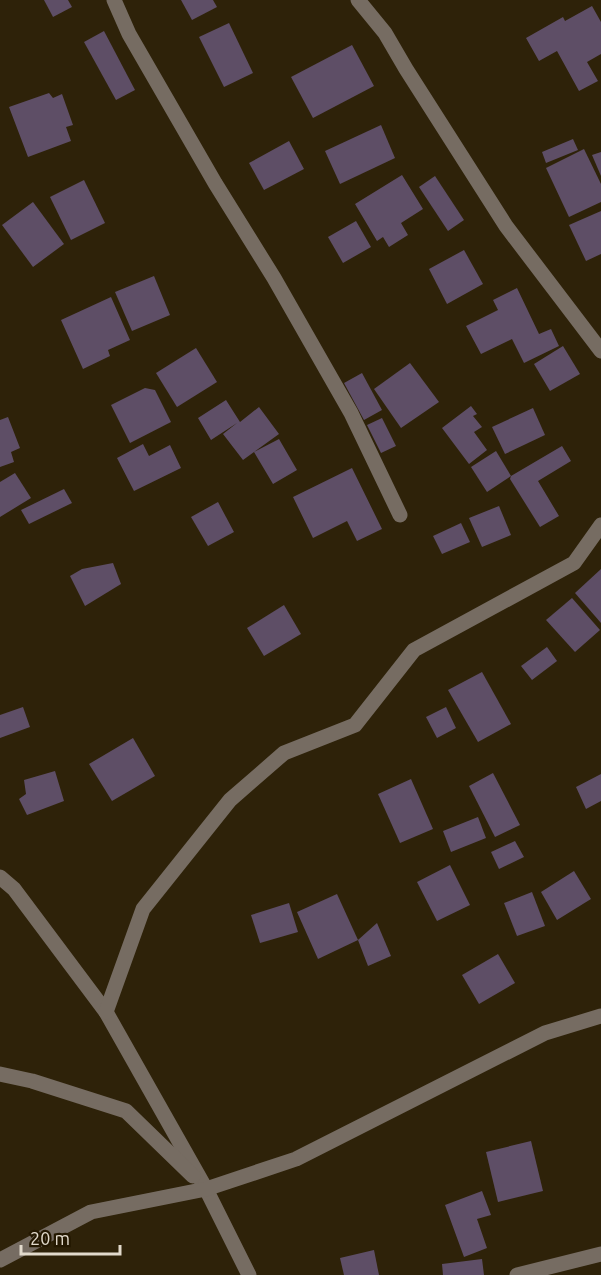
<svg xmlns="http://www.w3.org/2000/svg" width="601" height="1275" font-family="Ubuntu,sans-serif">
<style>
.building{fill:#5e4e66}
.lines{fill:none;stroke-linecap:round;stroke-linejoin:round}
.minor{stroke:#766c62;stroke-width:15}
</style>
<rect width="100%" height="100%" fill="#2e2209"/>
<!-- building -->
<g class="building">
<polygon points="44,0 68,0 72,7 53,17"/>
<polygon points="181,0 213,0 217,7 192,20"/>
<polygon points="592,6 601,22 601,54 587,62 598,81 579,91 557,51 539,61 526,38 563,17 565,21"/>
<polygon points="229,23 253,73 224,87 199,37"/>
<polygon points="104,31 135,90 116,100 84,42"/>
<polygon points="352,45 374,86 313,118 291,77"/>
<polygon points="49,93 53,98 62,94 73,125 66,127 71,141 28,157 9,107"/>
<polygon points="381,125 395,158 340,184 325,151"/>
<polygon points="573,139 578,150 546,163 542,152"/>
<polygon points="289,141 304,169 264,190 249,163"/>
<polygon points="584,149 601,184 601,202 569,217 546,168"/>
<polygon points="601,152 601,176 592,155"/>
<polygon points="402,175 423,209 401,223 408,235 389,247 383,237 377,241 355,204"/>
<polygon points="435,176 464,220 448,231 419,187"/>
<polygon points="84,180 105,223 71,240 50,197"/>
<polygon points="33,202 64,244 33,267 2,225"/>
<polygon points="601,211 601,254 586,261 569,225"/>
<polygon points="356,221 371,247 343,263 328,237"/>
<polygon points="464,250 483,284 447,304 429,269"/>
<polygon points="154,276 170,315 132,331 115,292"/>
<polygon points="517,288 539,334 551,329 559,346 524,363 512,339 481,354 466,326 498,310 493,300"/>
<polygon points="111,297 130,340 108,350 110,356 83,369 61,320"/>
<polygon points="563,346 580,374 550,391 534,364"/>
<polygon points="196,348 217,382 177,407 156,373"/>
<polygon points="410,363 439,402 401,428 374,389"/>
<polygon points="362,373 382,410 364,420 344,383"/>
<polygon points="145,388 155,390 171,422 130,443 111,405"/>
<polygon points="226,400 240,422 259,407 279,434 254,452 279,439 297,470 273,484 254,452 243,460 223,434 237,423 211,440 198,418"/>
<polygon points="471,406 477,414 473,416 482,427 474,432 487,450 469,464 442,428"/>
<polygon points="533,408 545,435 505,454 492,427"/>
<polygon points="8,417 20,448 11,452 14,462 0,467 0,420"/>
<polygon points="382,418 396,446 381,453 367,425"/>
<polygon points="143,444 149,456 170,445 181,468 134,491 117,458"/>
<polygon points="562,446 571,461 538,481 559,516 540,527 510,479 511,476"/>
<polygon points="496,451 511,476 487,492 471,467"/>
<polygon points="352,468 382,529 357,541 347,521 313,538 293,497"/>
<polygon points="15,473 31,498 0,517 0,482"/>
<polygon points="64,489 72,503 29,524 21,510"/>
<polygon points="218,502 234,532 208,546 191,517"/>
<polygon points="499,506 511,535 482,547 469,518"/>
<polygon points="461,523 470,542 442,554 433,536"/>
<polygon points="113,563 121,584 85,606 70,576 82,569"/>
<polygon points="601,569 601,623 575,593"/>
<polygon points="572,598 600,630 575,652 546,620"/>
<polygon points="284,605 301,634 264,656 247,628"/>
<polygon points="547,647 557,661 532,680 521,666"/>
<polygon points="482,672 511,724 478,742 448,690"/>
<polygon points="23,707 30,727 0,738 0,715"/>
<polygon points="446,707 456,728 437,738 426,717"/>
<polygon points="133,738 155,776 112,801 89,764"/>
<polygon points="55,771 64,801 27,815 19,799 26,794 24,780"/>
<polygon points="493,773 520,825 495,837 469,786"/>
<polygon points="601,774 601,801 586,809 576,787"/>
<polygon points="411,779 433,829 400,843 378,794"/>
<polygon points="478,817 486,838 451,852 443,831"/>
<polygon points="515,841 524,857 499,869 491,852"/>
<polygon points="450,865 470,905 437,921 417,882"/>
<polygon points="574,871 591,899 557,920 541,892"/>
<polygon points="532,892 545,926 517,936 504,903"/>
<polygon points="337,894 358,940 318,959 297,912"/>
<polygon points="289,903 298,932 260,943 251,915"/>
<polygon points="377,923 391,956 368,966 358,940"/>
<polygon points="498,954 515,983 479,1004 462,975"/>
<polygon points="531,1141 543,1191 498,1202 486,1152"/>
<polygon points="482,1191 491,1215 477,1219 487,1248 464,1257 445,1205"/>
<polygon points="374,1250 379,1275 344,1275 340,1258"/>
<polygon points="482,1259 484,1275 443,1275 442,1264"/>
</g>
<g class="lines">
<!-- minor -->
<g class="minor">
<polyline points="114,0 129,34 215,183 274,278 351,413 400,515"/>
<polyline points="358,0 385,33 406,69 506,226 601,351"/>
<polyline points="0,877 14,889 106,1012 206,1189 249,1275"/>
<polyline points="106,1012 143,909 230,800 284,753 355,725 414,650 574,563 601,525"/>
<polyline points="0,1074 32,1081 126,1111 193,1176"/>
<polyline points="0,1260 91,1212 206,1189 296,1159 545,1033 601,1016"/>
<polyline points="517,1275 601,1254"/>
</g>
</g>
<!-- scale -->
<path d="M21 1245v9h99v-9" fill="none" stroke="#e2dacc" stroke-width="3"/>
<text x="30" y="1245" font-size="18" fill="#e2dacc" stroke="#241801" stroke-width="4.5" paint-order="stroke">20 m</text>
</svg>
